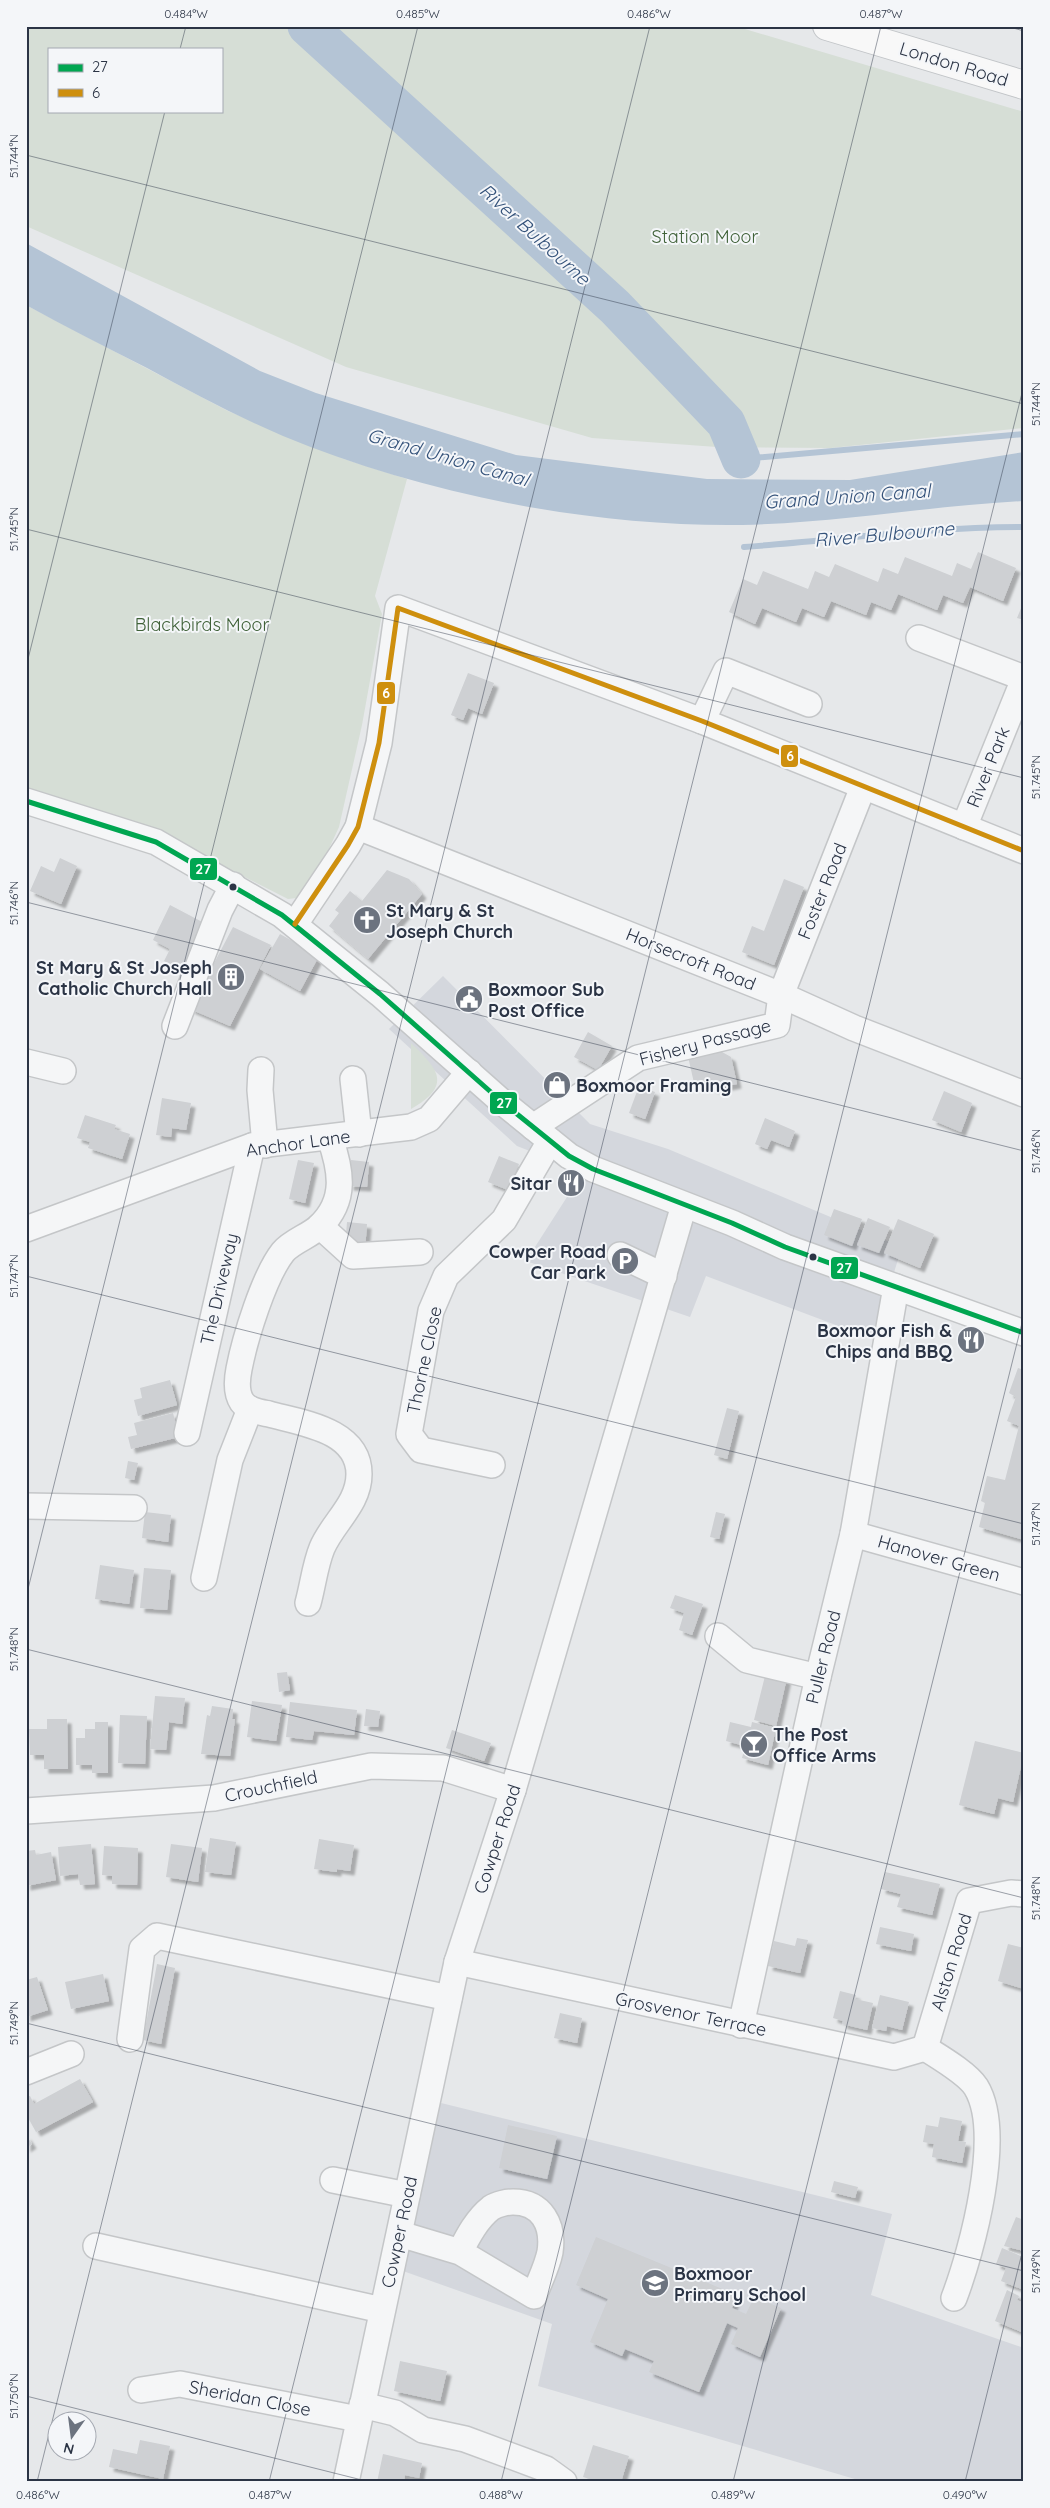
<svg xmlns="http://www.w3.org/2000/svg" width="1050" height="2508" font-family="Quicksand,sans-serif">
<style>
.built{fill:#d4d7dd}
.green{fill:#d6ded6;fill-rule:evenodd}
.water{fill:#b4c4d5}
.lines{fill:none;stroke-linecap:round;stroke-linejoin:round}
.stream{stroke:#b4c4d5;stroke-width:6}
.river{stroke:#b4c4d5;stroke-width:39}
.building{fill:#ced0d3;filter:url(#shadow)}
.minor-casing{stroke:#c4c6c8;stroke-width:28}
.major-casing{stroke:#c2c5c8;stroke-width:30}
.minor{stroke:#f5f6f7;stroke-width:25}
.major{stroke:#f8f8f8;stroke-width:28}
.bus-1-casing{stroke:#f4f6f9;stroke-width:9}
.bus-2-casing{stroke:#f4f6f9;stroke-width:9}
.bus-1{stroke:#00a651;stroke-width:5}
.bus-2{stroke:#ce8f0e;stroke-width:5}
.ticks{fill:none;stroke:#2b3445;stroke-width:1;stroke-opacity:0.45}
.bus-dot{fill:#2b3445;stroke:#f4f6f9;stroke-width:2}
.labels{text-anchor:middle;dominant-baseline:central;stroke-width:4;stroke-linejoin:round;paint-order:stroke}
.street-label{font-size:18px;fill:#2b3445;stroke:#f4f6f9}
.park-label{font-size:18px;fill:#3f6138;stroke:#f4f6f9}
.poi-label{font-size:18px;font-weight:bold;fill:#2b3445;stroke:#f4f6f9;text-anchor:start}
.water-label{font-size:19px;font-style:italic;fill:#34527a;stroke:#f4f6f9}
.line-badge{stroke:#f4f6f9;stroke-width:2}
.badge-label{font-size:14px;text-anchor:middle;font-weight:bold;fill:#fff}
.neatline{fill:none;stroke:#2b3445;stroke-width:2}
.ticks-label{font-size:12px;text-anchor:middle;fill:#2b3445}
</style>
<defs>
<filter id="shadow"><feDropShadow dx="4.5" dy="4.5" stdDeviation="1" flood-color="#0004"/></filter>
</defs>
<rect width="100%" height="100%" fill="#e6e8ea"/>
<!-- built -->
<g class="built">
<polygon points="443,976 590,1124 668,1149 902,1247 873,1339 706,1276 690,1317 526,1261 583,1172 517,1146 389,1029"/>
<polygon points="437,2102 892,2214 871,2295 1024,2348 1024,2482 865,2482 538,2386 552,2324 403,2271"/>
</g>
<!-- green -->
<g class="green">
<path d="M26 26H735L1024 112V428L831 448 717 447 592 438 346 367 26 226ZM49 49H221V111H49Z"/>
<polygon points="26,305 228,411 344,459 407,479 375,596 382,614 362,725 339,827 321,866 297,898 288,899 161,835 26,788"/>
<path d="M411 1043C438 1069 453 1085 411 1109Z"/>
</g>
<!-- water -->
<path class="water" d="M26 243 260 371 316 393 516 455 707 479 850 480 1024 452V501C929 506 837 523 742 525 589 527 424 494 283 436 236 416 191 392 147 368 106 347 66 327 26 305Z"/>
<g class="lines">
<!-- stream -->
<g class="stream">
<polyline points="741,459 1024,434"/>
<path d="M744 547C837 540 930 527 1024 527"/>
</g>
<!-- river -->
<polyline class="river" points="307,26 615,307 726,423 741,459"/>
</g>
<!-- building -->
<g class="building">
<polygon points="978,552 1016,568 1003,601 970,587 963,603 943,595 937,610 898,594 891,610 871,602 866,615 831,601 824,617 802,608 796,622 762,608 755,624 729,612 743,579 757,585 763,571 808,589 815,571 829,577 835,564 878,582 883,568 898,574 905,557 952,576 957,563 971,569"/>
<polygon points="1024,601 1024,620 1017,618"/>
<polygon points="468,673 494,683 482,714 468,708 463,720 451,715"/>
<polygon points="60,858 77,866 61,904 30,891 41,866 54,872"/>
<polygon points="387,870 409,879 422,894 368,959 329,926 339,913 335,910 350,891 362,901"/>
<polygon points="784,879 804,887 774,965 742,952 752,926 764,931"/>
<polygon points="170,905 206,924 182,970 164,961 170,949 153,940"/>
<polygon points="233,927 271,945 230,1026 190,1009"/>
<polygon points="280,934 319,956 300,991 260,969"/>
<polygon points="588,1032 612,1046 598,1070 574,1057"/>
<polygon points="713,1047 731,1057 737,1084 713,1089 711,1079 694,1083 687,1052"/>
<polygon points="639,1086 655,1092 645,1119 629,1113"/>
<polygon points="944,1091 972,1103 961,1132 932,1120"/>
<polygon points="162,1098 191,1103 186,1130 172,1128 171,1137 156,1135"/>
<polygon points="85,1115 116,1125 114,1129 130,1134 122,1159 88,1148 90,1142 77,1138"/>
<polygon points="765,1118 795,1131 789,1147 771,1140 767,1149 755,1144"/>
<polygon points="499,1156 519,1164 508,1190 488,1182"/>
<polygon points="298,1160 314,1163 305,1203 289,1199"/>
<polygon points="351,1160 369,1162 367,1187 349,1186"/>
<polygon points="834,1209 862,1219 852,1246 824,1235"/>
<polygon points="868,1218 890,1227 879,1253 857,1245"/>
<polygon points="898,1219 934,1234 920,1268 884,1253"/>
<polygon points="347,1222 367,1224 365,1249 345,1247"/>
<polygon points="1018,1368 1024,1370 1024,1540 979,1527 985,1503 981,1501 987,1476 1005,1480 1019,1426 1007,1421 1016,1397 1009,1393"/>
<polygon points="170,1380 177,1405 138,1416 134,1400 142,1398 140,1388"/>
<polygon points="727,1408 739,1411 727,1459 714,1455"/>
<polygon points="173,1413 179,1437 131,1449 128,1437 137,1435 134,1423"/>
<polygon points="128,1461 138,1463 134,1480 125,1478"/>
<polygon points="145,1512 171,1515 168,1542 142,1538"/>
<polygon points="716,1512 725,1514 719,1539 710,1537"/>
<polygon points="100,1565 134,1570 129,1604 95,1599"/>
<polygon points="144,1568 171,1570 167,1610 140,1608"/>
<polygon points="675,1595 703,1604 692,1635 679,1630 684,1613 670,1608"/>
<polygon points="767,1668 788,1673 776,1726 754,1720"/>
<polygon points="287,1672 290,1690 279,1692 277,1673"/>
<polygon points="155,1696 185,1698 182,1724 169,1722 166,1750 150,1749"/>
<polygon points="252,1701 282,1705 276,1741 247,1737"/>
<polygon points="290,1702 357,1710 354,1735 314,1731 312,1740 286,1737"/>
<polygon points="212,1706 233,1709 232,1719 235,1719 230,1756 201,1754 207,1715 210,1716"/>
<polygon points="366,1709 380,1711 378,1727 364,1726"/>
<polygon points="120,1715 147,1716 145,1764 118,1763"/>
<polygon points="47,1719 67,1719 68,1769 44,1769 44,1755 30,1755 29,1729 47,1729"/>
<polygon points="95,1722 108,1722 108,1773 92,1773 92,1765 76,1765 76,1738 85,1738 85,1729 95,1729"/>
<polygon points="730,1722 751,1727 752,1722 776,1728 768,1765 742,1758 745,1746 726,1741"/>
<polygon points="452,1730 491,1743 484,1761 446,1748"/>
<polygon points="975,1741 1024,1753 1013,1802 998,1798 994,1814 959,1805"/>
<polygon points="210,1838 236,1842 231,1875 205,1872"/>
<polygon points="319,1839 354,1845 350,1871 337,1869 337,1872 314,1869"/>
<polygon points="91,1844 95,1884 80,1885 78,1874 60,1876 58,1847"/>
<polygon points="171,1844 202,1848 198,1882 166,1877"/>
<polygon points="104,1846 138,1848 137,1885 112,1884 112,1876 102,1875"/>
<polygon points="35,1850 36,1855 51,1852 56,1880 26,1886 26,1851"/>
<polygon points="885,1872 940,1884 932,1915 897,1907 901,1894 881,1889"/>
<polygon points="880,1927 914,1934 911,1951 876,1944"/>
<polygon points="797,1938 808,1940 800,1973 768,1966 774,1941 795,1946"/>
<polygon points="1008,1944 1024,1948 1024,1989 998,1981"/>
<polygon points="157,1964 175,1968 161,2044 143,2040"/>
<polygon points="103,1974 109,2001 71,2009 65,1982"/>
<polygon points="37,1977 48,2010 26,2017 26,1980"/>
<polygon points="840,1991 856,1995 855,1999 873,2003 867,2030 842,2024 843,2021 833,2018"/>
<polygon points="880,1995 909,2002 902,2030 887,2026 886,2031 872,2028"/>
<polygon points="560,2013 582,2018 577,2043 554,2038"/>
<polygon points="80,2079 93,2102 36,2132 26,2114 26,2097 30,2096 34,2104"/>
<polygon points="940,2117 962,2121 958,2141 966,2142 962,2163 932,2157 934,2144 923,2142 926,2125 938,2127"/>
<polygon points="508,2125 557,2136 547,2179 499,2168"/>
<polygon points="26,2135 32,2144 26,2148"/>
<polygon points="834,2181 858,2187 855,2198 831,2192"/>
<polygon points="1016,2217 1024,2220 1024,2251 1004,2246"/>
<polygon points="596,2237 737,2295 732,2308 746,2314 754,2297 781,2308 760,2357 731,2344 738,2328 727,2323 699,2392 649,2372 654,2361 625,2349 622,2356 590,2342 608,2299 576,2285"/>
<polygon points="1002,2248 1023,2257 1024,2290 1001,2281 1006,2268 996,2264"/>
<polygon points="1007,2290 1019,2296 1017,2300 1024,2303 1024,2333 995,2321"/>
<polygon points="400,2361 447,2371 440,2401 394,2391"/>
<polygon points="140,2440 170,2446 163,2479 109,2467 113,2449 137,2454"/>
<polygon points="593,2445 629,2456 621,2482 600,2482 583,2477"/>
<polygon points="383,2454 422,2463 419,2478 405,2475 404,2482 377,2482"/>
</g>
<g class="lines">
<defs>
<g id="minor">
<polyline points="919,638 1024,678"/>
<polyline points="702,721 726,671 809,704"/>
<polyline points="26,801 156,842 282,915 380,994 501,1101 569,1156 593,1169 732,1223 785,1247 1024,1333"/>
<polyline points="358,827 781,995 854,1028 1024,1094"/>
<polyline points="964,827 1024,679"/>
<polyline points="295,924 348,845 358,827 379,743 398,608 702,721 1024,851"/>
<polyline points="175,1026 220,910 233,885"/>
<polyline points="26,1062 63,1071"/>
<polyline points="261,1070 260,1090 265,1145"/>
<polyline points="353,1079 359,1134"/>
<polyline points="533,1127 638,1058 777,1025 781,995 863,787"/>
<polyline points="320,1226 353,1256 420,1252"/>
<polyline points="26,1229 252,1146 411,1127 429,1119 469,1072"/>
<polyline points="620,1255 664,1276"/>
<polyline points="187,1433 252,1146"/>
<polyline points="492,1465 421,1450 409,1434 431,1311 446,1276 504,1220 550,1141"/>
<polyline points="26,1506 134,1508"/>
<polyline points="853,1534 1024,1582"/>
<polyline points="204,1578 230,1460 250,1409"/>
<path d="M308 1603C313 1585 315 1565 322 1548 333 1522 359 1504 359 1474 359 1430 302 1423 269 1414 259 1412 249 1411 242 1402 236 1393 237 1379 239 1369 245 1338 264 1276 283 1252 292 1241 310 1236 320 1226 347 1200 341 1170 330 1138"/>
<polyline points="718,1636 747,1660 818,1677"/>
<polyline points="26,1811 214,1798 371,1766 443,1768 513,1790"/>
<polyline points="457,1962 894,2057 925,2048"/>
<polyline points="741,2025 818,1677 853,1534 896,1287"/>
<polyline points="130,2039 142,1949 157,1936 449,1998"/>
<path d="M925 2048C939 2057 967 2073 976 2087 1004 2133 972 2251 954 2298"/>
<polyline points="925,2048 969,1901 1011,1893 1024,1894"/>
<polyline points="26,2072 71,2054"/>
<polyline points="333,2180 407,2195"/>
<path d="M400 2234 460 2252 534 2296C539 2282 547 2267 550 2252 554 2225 542 2202 513 2202 507 2202 497 2204 491 2208 477 2219 468 2236 460 2252"/>
<polyline points="96,2246 382,2310"/>
<polyline points="141,2390 180,2384 358,2419"/>
<polyline points="362,2405 395,2413 423,2430 465,2439 546,2469 564,2482"/>
<polyline points="346,2482 457,1962 513,1790 684,1205"/>
</g>
<polyline id="major" points="827,26 1024,85"/>
</defs>
<!-- minor casing -->
<use href="#minor" class="minor-casing"/>
<!-- major casing -->
<use href="#major" class="major-casing"/>
<!-- minor -->
<use href="#minor" class="minor"/>
<!-- major -->
<use href="#major" class="major"/>
<defs>
<polyline id="bus-1" points="26,801 156,842 282,915 380,994 501,1101 569,1156 593,1169 732,1223 785,1247 1024,1333"/>
<polyline id="bus-2" points="295,924 348,845 358,827 379,743 398,608 702,721 1024,851"/>
</defs>
<!-- bus-1 casing -->
<use href="#bus-1" class="bus-1-casing"/>
<!-- bus-2 casing -->
<use href="#bus-2" class="bus-2-casing"/>
<!-- bus-1 -->
<use href="#bus-1" class="bus-1"/>
<!-- bus-2 -->
<use href="#bus-2" class="bus-2"/>
</g>
<!-- ticks -->
<path class="ticks" d="M1006 26 1024 31M180 49 186 26M26 155 1024 404M26 529 1024 778M26 667 165 111M26 902 1024 1151M26 1276 1024 1524M26 1597 418 26M26 1649 1024 1898M26 2023 1024 2271M26 2396 370 2482M37 2482 650 26M269 2482 881 26M501 2482 1024 385M733 2482 1024 1315M965 2482 1024 2245"/>
<!-- icons -->
<defs>
<symbol id="church-disc" viewBox="-11 -11 22 22"><circle r="9.5" fill="#6c737f" stroke="#f4f6f9"/><path d="M-1.2-6h2.4v3.5h3.3v2.4h-3.3V6h-2.4V-.1h-3.3v-2.4h3.3Z" fill="#fff"/></symbol>
<symbol id="building-disc" viewBox="-11 -11 22 22"><circle r="9.5" fill="#6c737f" stroke="#f4f6f9"/><path d="M-4-6H4V6H1V3H-1V6H-4ZM-2.5-4.3h1.7v1.8h-1.7ZM.8-4.3h1.7v1.8H.8ZM-2.5-1h1.7V.8h-1.7ZM.8-1h1.7V.8H.8Z" fill="#fff"/></symbol>
<symbol id="civic-disc" viewBox="-11 -11 22 22"><circle r="9.5" fill="#6c737f" stroke="#f4f6f9"/><path d="M-.6-6.5H3V-4.5H.6V-3L4-1V1h2V6H-6V1h2V-1L-.6-3ZM-1.2 2.5V6h2.4V2.5Z" fill="#fff"/></symbol>
<symbol id="shop-disc" viewBox="-11 -11 22 22"><circle r="9.5" fill="#6c737f" stroke="#f4f6f9"/><path d="M-5-2.5h2.3a2.7 3.5 0 0 1 5.4 0H5L5.5 6h-11ZM-1.5-2.5h3a1.5 2.3 0 0 0-3 0Z" fill="#fff"/></symbol>
<symbol id="restaurant-disc" viewBox="-11 -11 22 22"><circle r="9.5" fill="#6c737f" stroke="#f4f6f9"/><path d="M-5-6h1v4h1v-4h1v4h1v-4h1v5L-1.5 .5V6h-2V.5L-5-1ZM5-6V6H3V1.5H1.5Q1.5-4 5-6Z" fill="#fff"/></symbol>
<symbol id="parking-disc" viewBox="-11 -11 22 22"><circle r="9.5" fill="#6c737f" stroke="#f4f6f9"/><path d="M-3.5-5.5H1a3.5 3.5 0 0 1 0 7H-1V5.5H-3.5ZM-1-3.4V-.6H.8a1.4 1.4 0 0 0 0-2.8Z" fill="#fff"/></symbol>
<symbol id="bar-disc" viewBox="-11 -11 22 22"><circle r="9.5" fill="#6c737f" stroke="#f4f6f9"/><path d="M-6-5H6L.8 .8V4.5H3.5V6h-7V4.5H-.8V.8Z" fill="#fff"/></symbol>
<symbol id="school-disc" viewBox="-11 -11 22 22"><circle r="9.5" fill="#6c737f" stroke="#f4f6f9"/><path d="M0-5L7-2L0 1L-7-2ZM-4 1L0 2.5L4 1V4Q0 6-4 4Z" fill="#fff"/></symbol>
</defs>
<g fill-rule="evenodd">
<use href="#church-disc" x="351" y="904" width="32" height="32"/>
<use href="#building-disc" x="215" y="961" width="32" height="32"/>
<use href="#civic-disc" x="453" y="983" width="32" height="32"/>
<use href="#shop-disc" x="541" y="1069" width="32" height="32"/>
<use href="#restaurant-disc" x="555" y="1167" width="32" height="32"/>
<use href="#parking-disc" x="609" y="1245" width="32" height="32"/>
<use href="#restaurant-disc" x="955" y="1324" width="32" height="32"/>
<use href="#bar-disc" x="738" y="1728" width="32" height="32"/>
<use href="#school-disc" x="639" y="2267" width="32" height="32"/>
</g>
<!-- markers -->
<g class="bus-dot">
<circle cx="233" cy="887" r="4.5"/>
<circle cx="813" cy="1257" r="4.5"/>
</g>
<g class="labels">
<!-- street labels -->
<g class="street-label">
<text transform="translate(954 64) rotate(17)">London Road</text>
<text transform="translate(988 767) rotate(-68)">River Park</text>
<text transform="translate(822 891) rotate(-68)">Foster Road</text>
<text transform="translate(691 959) rotate(22)">Horsecroft Road</text>
<text transform="translate(705 1042) rotate(-15)">Fishery Passage</text>
<text transform="translate(298 1143) rotate(-8)">Anchor Lane</text>
<text transform="translate(219 1289) rotate(-77)">The Driveway</text>
<text transform="translate(424 1360) rotate(-78)">Thorne Close</text>
<text transform="translate(939 1558) rotate(16)">Hanover Green</text>
<text transform="translate(823 1657) rotate(-76)">Puller Road</text>
<text transform="translate(271 1786) rotate(-12)">Crouchfield</text>
<text transform="translate(497 1839) rotate(-72)">Cowper Road</text>
<text transform="translate(951 1962) rotate(-73)">Alston Road</text>
<text transform="translate(691 2014) rotate(12)">Grosvenor Terrace</text>
<text transform="translate(399 2232) rotate(-78)">Cowper Road</text>
<text transform="translate(250 2398) rotate(11)">Sheridan Close</text>
</g>
<!-- park labels -->
<g class="park-label">
<text x="705" y="236">Station Moor</text>
<text x="202" y="624">Blackbirds Moor</text>
</g>
<!-- poi labels -->
<g class="poi-label">
<text x="386" y="910">St Mary &amp; St<tspan x="386" dy="21">Joseph Church</tspan></text>
<text x="212" y="967" text-anchor="end">St Mary &amp; St Joseph<tspan x="212" dy="21">Catholic Church Hall</tspan></text>
<text x="488" y="989">Boxmoor Sub<tspan x="488" dy="21">Post Office</tspan></text>
<text x="576" y="1085">Boxmoor Framing</text>
<text x="552" y="1183" text-anchor="end">Sitar</text>
<text x="606" y="1251" text-anchor="end">Cowper Road<tspan x="606" dy="21">Car Park</tspan></text>
<text x="952" y="1330" text-anchor="end">Boxmoor Fish &amp;<tspan x="952" dy="21">Chips and BBQ</tspan></text>
<text x="773" y="1734">The Post<tspan x="773" dy="21">Office Arms</tspan></text>
<text x="674" y="2273">Boxmoor<tspan x="674" dy="21">Primary School</tspan></text>
</g>
<!-- water labels -->
<g class="water-label">
<text transform="translate(535 234) rotate(42)">River Bulbourne</text>
<text transform="translate(448 457) rotate(16)">Grand Union Canal</text>
<text transform="translate(847 496) rotate(-4)">Grand Union Canal</text>
<text transform="translate(884 534) rotate(-5)">River Bulbourne</text>
</g>
</g>
<g class="line-badge">
<rect x="376" y="681" width="20" height="24" rx="5" fill="#ce8f0e"/>
<rect x="780" y="744" width="19" height="24" rx="5" fill="#ce8f0e"/>
<rect x="189" y="857" width="29" height="24" rx="5" fill="#00a651"/>
<rect x="489" y="1091" width="29" height="24" rx="5" fill="#00a651"/>
<rect x="830" y="1256" width="29" height="24" rx="5" fill="#00a651"/>
</g>
<g class="badge-label">
<text x="386" y="698">6</text>
<text x="790" y="761">6</text>
<text x="203" y="874">27</text>
<text x="504" y="1108">27</text>
<text x="844" y="1273">27</text>
</g>
<!-- border -->
<rect width="1050" height="2508" fill="none" stroke="#f4f6f9" stroke-width="55"/>
<!-- legend -->
<rect x="48" y="48" width="175" height="65" fill="#f4f6f9" stroke="#a4a8b1"/>
<rect x="58" y="64" width="25" height="8" fill="#00a651" stroke="#a4a8b1"/>
<text x="92" y="72" font-size="15" fill="#2b3445">27</text>
<rect x="58" y="89" width="25" height="8" fill="#ce8f0e" stroke="#a4a8b1"/>
<text x="92" y="98" font-size="15" fill="#2b3445">6</text>
<!-- north arrow -->
<g transform="translate(72 2436) rotate(194)"><circle r="24" fill="#f4f6f9" stroke="#a4a8b1"/>
<path d="M0-4L9 19L0 12L-9 19Z" fill="#6c737f"/>
<text y="-8" font-size="14" font-weight="bold" text-anchor="middle" fill="#2b3445">N</text>
</g>
<rect x="28" y="28" width="994" height="2452" class="neatline"/>
<g class="ticks-label">
<text x="186" y="18">0.484°W</text>
<text x="418" y="18">0.485°W</text>
<text x="649" y="18">0.486°W</text>
<text x="881" y="18">0.487°W</text>
<text transform="translate(14 156) rotate(-90)" y="4">51.744°N</text>
<text transform="translate(1036 404) rotate(-90)" y="4">51.744°N</text>
<text transform="translate(14 529) rotate(-90)" y="4">51.745°N</text>
<text transform="translate(1036 777) rotate(-90)" y="4">51.745°N</text>
<text transform="translate(14 903) rotate(-90)" y="4">51.746°N</text>
<text transform="translate(1036 1151) rotate(-90)" y="4">51.746°N</text>
<text transform="translate(14 1276) rotate(-90)" y="4">51.747°N</text>
<text transform="translate(1036 1524) rotate(-90)" y="4">51.747°N</text>
<text transform="translate(14 1649) rotate(-90)" y="4">51.748°N</text>
<text transform="translate(1036 1898) rotate(-90)" y="4">51.748°N</text>
<text transform="translate(14 2023) rotate(-90)" y="4">51.749°N</text>
<text transform="translate(1036 2271) rotate(-90)" y="4">51.749°N</text>
<text transform="translate(14 2396) rotate(-90)" y="4">51.750°N</text>
<text x="38" y="2499">0.486°W</text>
<text x="270" y="2499">0.487°W</text>
<text x="501" y="2499">0.488°W</text>
<text x="733" y="2499">0.489°W</text>
<text x="965" y="2499">0.490°W</text>
</g>
</svg>
